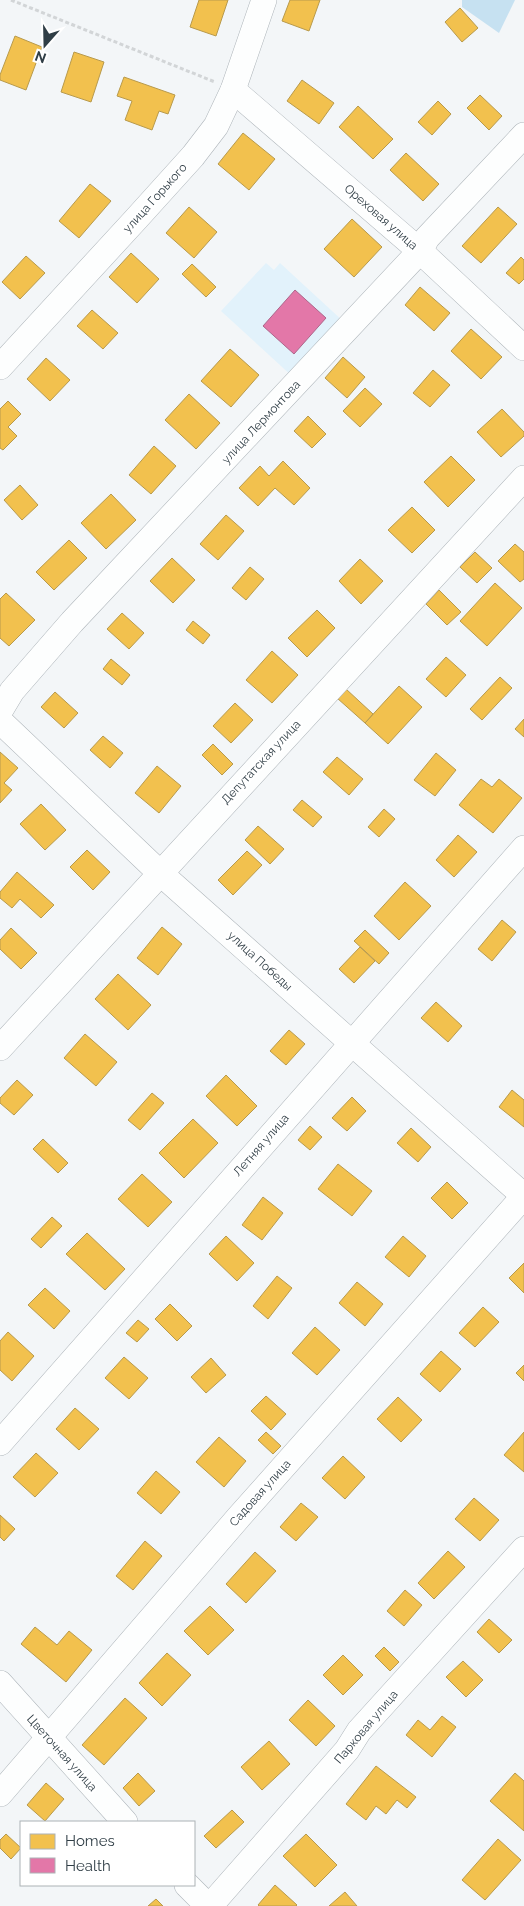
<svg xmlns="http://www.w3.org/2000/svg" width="524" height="1906" font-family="Raleway,sans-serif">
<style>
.built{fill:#e2f2fb}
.green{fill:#c6e1f1}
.homes{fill:#f2c14e;stroke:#b89a4c}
.health{fill:#e377a8;stroke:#ad668b}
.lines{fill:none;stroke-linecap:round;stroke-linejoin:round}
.minor-casing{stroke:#aeb5ba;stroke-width:26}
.path{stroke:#d2d5d7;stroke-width:3;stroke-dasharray:4 2.5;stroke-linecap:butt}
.minor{stroke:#fdfefe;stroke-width:25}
.labels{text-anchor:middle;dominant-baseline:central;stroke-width:5;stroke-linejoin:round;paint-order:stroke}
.street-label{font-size:12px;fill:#303e46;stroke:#fff}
</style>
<rect width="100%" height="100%" fill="#f3f6f8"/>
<!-- built -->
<polygon class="built" points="266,263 274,270 280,263 344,322 293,377 221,311"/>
<!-- green -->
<polygon class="green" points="462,0 515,0 499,33 462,7"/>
<!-- homes -->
<g class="homes">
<polygon points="199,0 228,0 216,36 190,27"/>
<polygon points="290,0 320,0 309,31 282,21"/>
<polygon points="460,8 478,28 462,42 445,22"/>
<polygon points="15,36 42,47 26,90 0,80 0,75"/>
<polygon points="74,52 104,62 91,102 61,92"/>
<polygon points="124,77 175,95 168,114 159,111 152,130 125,120 132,101 117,96"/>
<polygon points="302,80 334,103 319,124 287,101"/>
<polygon points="480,95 502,116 489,130 467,108"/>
<polygon points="438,101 451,114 432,135 418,122"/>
<polygon points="358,106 393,139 373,159 339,127"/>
<polygon points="243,133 275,159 249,190 218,164"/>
<polygon points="406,153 439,184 423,201 390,170"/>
<polygon points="90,184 111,201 79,238 59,221"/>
<polygon points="189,207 217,232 194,258 166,233"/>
<polygon points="498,207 517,224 481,263 462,246"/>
<polygon points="352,219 382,247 354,277 324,249"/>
<polygon points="131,253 159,279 137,303 109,277"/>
<polygon points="26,256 45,273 20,299 2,282"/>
<polygon points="521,257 524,260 524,279 519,284 506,273"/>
<polygon points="192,264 216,287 206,297 182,274"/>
<polygon points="420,287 450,313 434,331 405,305"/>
<polygon points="92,310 118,333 103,349 77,326"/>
<polygon points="471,329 502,357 481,379 451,351"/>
<polygon points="230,349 259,375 231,407 201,381"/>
<polygon points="343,357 365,377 347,398 325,378"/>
<polygon points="46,358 70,380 50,401 27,379"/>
<polygon points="433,370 450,385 430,407 413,393"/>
<polygon points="365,388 382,404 360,427 343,411"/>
<polygon points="189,394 220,423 196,449 165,420"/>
<polygon points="8,401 21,414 8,427 17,436 3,450 0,448 0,409"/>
<polygon points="502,409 524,432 524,436 501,457 477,432"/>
<polygon points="308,416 326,434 312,448 294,431"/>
<polygon points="154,446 176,466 151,494 129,475"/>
<polygon points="451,456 475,480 448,507 424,482"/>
<polygon points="283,461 310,488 294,505 275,488 258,506 239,488 260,466 269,476"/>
<polygon points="20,485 38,505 22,520 4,500"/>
<polygon points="111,494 136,520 106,549 81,523"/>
<polygon points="412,507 435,530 412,553 388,530"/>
<polygon points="226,515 244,531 218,560 200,544"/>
<polygon points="69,540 87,558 54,590 36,572"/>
<polygon points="515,544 524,552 524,579 520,582 498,561"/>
<polygon points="475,552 492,568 477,583 460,567"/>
<polygon points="172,558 195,580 173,603 150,581"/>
<polygon points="360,559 383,581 361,604 339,581"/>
<polygon points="250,567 264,579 246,600 232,588"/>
<polygon points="495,583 522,608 487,646 460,621"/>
<polygon points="439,590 461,612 447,625 426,604"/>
<polygon points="6,593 35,620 9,646 0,638 0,599"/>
<polygon points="317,610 335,628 307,657 288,638"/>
<polygon points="122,613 144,633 129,649 107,629"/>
<polygon points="193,621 210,635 203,644 186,630"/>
<polygon points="272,651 298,675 272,703 246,680"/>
<polygon points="446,657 466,675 446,697 426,679"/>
<polygon points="111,659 130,675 122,685 103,669"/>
<polygon points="500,677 512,688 482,720 470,709"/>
<polygon points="399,686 422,707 388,744 365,723"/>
<polygon points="346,689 373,714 365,723 337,698"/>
<polygon points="55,692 78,713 64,728 41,707"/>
<polygon points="235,703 253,720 231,743 213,726"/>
<polygon points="524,719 524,737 515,729"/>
<polygon points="103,736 123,753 110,768 90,750"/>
<polygon points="213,744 233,764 222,775 202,755"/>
<polygon points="0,752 18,768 4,783 12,790 0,803"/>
<polygon points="436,753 456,770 435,796 414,780"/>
<polygon points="337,757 363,779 349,795 323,772"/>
<polygon points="157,766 181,786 159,813 135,793"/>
<polygon points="481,779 492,787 499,779 522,798 493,833 459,805"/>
<polygon points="302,800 322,817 313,827 293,810"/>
<polygon points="41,804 66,830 45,850 20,824"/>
<polygon points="384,809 395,819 379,837 368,827"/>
<polygon points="258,826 284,849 270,864 245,840"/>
<polygon points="458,835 477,852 454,877 436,860"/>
<polygon points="87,850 110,872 93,890 70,867"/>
<polygon points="247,851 262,865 233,895 218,880"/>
<polygon points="17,872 54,905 41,918 20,899 12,908 0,898 0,892"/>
<polygon points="405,882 431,906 399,940 374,916"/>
<polygon points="502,920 516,932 492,961 478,949"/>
<polygon points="162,927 182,944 158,975 137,958"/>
<polygon points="11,928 37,953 21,969 0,949 0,940"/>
<polygon points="365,930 389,953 379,964 354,941"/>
<polygon points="360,947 375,961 354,983 339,969"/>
<polygon points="118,974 151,1005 128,1030 95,999"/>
<polygon points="436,1002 462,1026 448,1042 421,1018"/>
<polygon points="289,1030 305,1044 286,1065 270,1051"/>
<polygon points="85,1034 117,1062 96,1086 64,1058"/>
<polygon points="226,1075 257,1106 237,1126 206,1096"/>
<polygon points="17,1080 33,1095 14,1115 0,1103 0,1098"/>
<polygon points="512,1090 524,1100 524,1127 499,1107"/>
<polygon points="152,1093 164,1103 140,1130 128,1120"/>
<polygon points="352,1097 366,1111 347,1131 332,1118"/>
<polygon points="193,1119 218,1143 184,1178 159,1153"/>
<polygon points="310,1126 322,1137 310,1150 298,1140"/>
<polygon points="411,1128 431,1147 418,1162 397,1143"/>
<polygon points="43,1139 68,1163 58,1173 33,1149"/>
<polygon points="338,1164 372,1191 352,1216 318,1189"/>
<polygon points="142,1174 172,1202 148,1227 118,1199"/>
<polygon points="447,1182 468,1203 452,1219 431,1198"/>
<polygon points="263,1197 283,1213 262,1240 242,1225"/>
<polygon points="52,1217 62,1226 41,1248 31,1239"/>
<polygon points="87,1233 125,1269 105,1290 66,1254"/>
<polygon points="226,1236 254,1263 237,1281 209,1254"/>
<polygon points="403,1236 426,1256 409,1277 385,1257"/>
<polygon points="524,1263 524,1293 509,1278"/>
<polygon points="277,1276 292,1288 268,1319 253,1306"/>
<polygon points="357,1282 383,1304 365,1326 339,1303"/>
<polygon points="45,1288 70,1311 54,1329 28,1305"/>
<polygon points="170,1304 192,1326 177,1341 155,1319"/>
<polygon points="483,1307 499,1322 475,1347 459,1333"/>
<polygon points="138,1320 149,1329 137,1342 126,1333"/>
<polygon points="315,1327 340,1350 317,1375 292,1353"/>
<polygon points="8,1332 34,1356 12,1381 0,1370 0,1341"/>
<polygon points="441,1351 461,1369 440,1392 420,1374"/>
<polygon points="124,1357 148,1378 129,1399 105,1378"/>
<polygon points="211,1358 226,1375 206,1393 191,1377"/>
<polygon points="524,1365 524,1381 516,1373"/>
<polygon points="266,1396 286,1414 271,1430 251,1411"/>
<polygon points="398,1397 422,1420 401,1442 377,1419"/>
<polygon points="75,1408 99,1429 79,1450 56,1429"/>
<polygon points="266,1432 281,1446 273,1454 258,1440"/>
<polygon points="524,1432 524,1472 504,1455"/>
<polygon points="219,1437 246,1461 224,1487 196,1462"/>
<polygon points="36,1453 58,1473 35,1497 13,1477"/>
<polygon points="343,1456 365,1477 345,1499 322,1478"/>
<polygon points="156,1471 180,1492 161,1514 137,1493"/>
<polygon points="474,1498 499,1520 480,1541 455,1519"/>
<polygon points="301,1503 318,1517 296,1541 280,1527"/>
<polygon points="0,1515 15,1529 4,1541 0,1537"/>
<polygon points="145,1541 162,1556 133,1590 116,1576"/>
<polygon points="448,1551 465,1567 434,1599 418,1583"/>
<polygon points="255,1552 276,1571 246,1603 226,1584"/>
<polygon points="405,1590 422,1605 404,1626 387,1611"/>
<polygon points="210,1606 234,1630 208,1655 184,1631"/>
<polygon points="489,1619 512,1640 499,1653 477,1632"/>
<polygon points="35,1627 57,1645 69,1631 92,1650 66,1682 21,1644"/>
<polygon points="384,1647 399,1662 390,1671 375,1656"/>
<polygon points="167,1653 191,1675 162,1706 139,1683"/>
<polygon points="343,1655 363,1675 343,1695 323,1675"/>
<polygon points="463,1661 483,1680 466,1697 446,1677"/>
<polygon points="125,1698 147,1718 104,1765 82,1745"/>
<polygon points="308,1700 335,1726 316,1746 289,1720"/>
<polygon points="442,1716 456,1727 432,1757 406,1735 418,1720 430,1730"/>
<polygon points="269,1741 290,1764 262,1790 241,1767"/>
<polygon points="376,1766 416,1797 407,1808 397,1800 386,1814 376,1806 366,1820 346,1804"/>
<polygon points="138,1773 155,1791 139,1806 123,1788"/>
<polygon points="515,1773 524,1781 524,1831 490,1801"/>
<polygon points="46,1783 64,1799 45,1821 27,1805"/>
<polygon points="232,1810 244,1822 216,1848 204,1836"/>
<polygon points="6,1834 21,1848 11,1859 0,1848 0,1840"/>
<polygon points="306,1834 337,1865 315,1887 283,1856"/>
<polygon points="498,1839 521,1860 485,1900 462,1880"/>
<polygon points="275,1885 297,1905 296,1906 259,1906 258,1905"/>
<polygon points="345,1892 357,1906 329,1906"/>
<polygon points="156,1899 163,1906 148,1906"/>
</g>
<!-- health -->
<polygon class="health" points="295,290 326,318 294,354 263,326"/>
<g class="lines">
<defs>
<g id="minor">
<polyline points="233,90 420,251 524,348"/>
<polyline points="0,367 137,218 193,156 216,126 233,90 264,0"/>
<polyline points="0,711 12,691 72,622 420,251 427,238 524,135"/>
<polyline points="0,721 160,873 524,1196"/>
<polyline points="0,1048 524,478"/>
<polyline points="0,1443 524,848"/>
<polyline points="0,1683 125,1822"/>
<polyline points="0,1794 238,1518 524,1196"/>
<polyline points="187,1885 208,1906"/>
<polyline points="210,1906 347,1750 359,1731 524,1549"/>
</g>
</defs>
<!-- minor casing -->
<use href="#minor" class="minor-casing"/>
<!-- path -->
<polyline class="path" points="11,0 215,82"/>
<!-- minor -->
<use href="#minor" class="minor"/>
</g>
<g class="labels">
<!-- street labels -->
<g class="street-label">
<text transform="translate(155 198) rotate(-48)">улица Горького</text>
<text transform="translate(381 217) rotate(41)">Ореховая улица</text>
<text transform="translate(261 422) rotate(-47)">улица Лермонтова</text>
<text transform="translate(261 762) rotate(-47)">Депутатская улица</text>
<text transform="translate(260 961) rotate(42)">улица Победы</text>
<text transform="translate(261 1145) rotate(-49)">Летняя улица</text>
<text transform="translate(260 1493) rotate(-48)">Садовая улица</text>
<text transform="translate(366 1727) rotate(-50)">Парковая улица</text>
<text transform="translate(62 1753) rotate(48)">Цветочная улица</text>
</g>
</g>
<!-- legend -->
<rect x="20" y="1821" width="175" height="65" fill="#ffffff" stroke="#acb2b5"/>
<rect x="30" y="1834" width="25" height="15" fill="#f2c14e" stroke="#acb2b5"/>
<text x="65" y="1846" font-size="15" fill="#303e46">Homes</text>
<rect x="30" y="1858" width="25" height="15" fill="#e377a8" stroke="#acb2b5"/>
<text x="65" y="1871" font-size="15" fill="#303e46">Health</text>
<!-- north arrow -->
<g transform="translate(45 45) rotate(200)" stroke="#ffffff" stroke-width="4" paint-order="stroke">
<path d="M0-4L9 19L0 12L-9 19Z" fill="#303e46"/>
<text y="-8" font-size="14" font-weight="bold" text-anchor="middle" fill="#303e46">N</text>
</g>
</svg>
